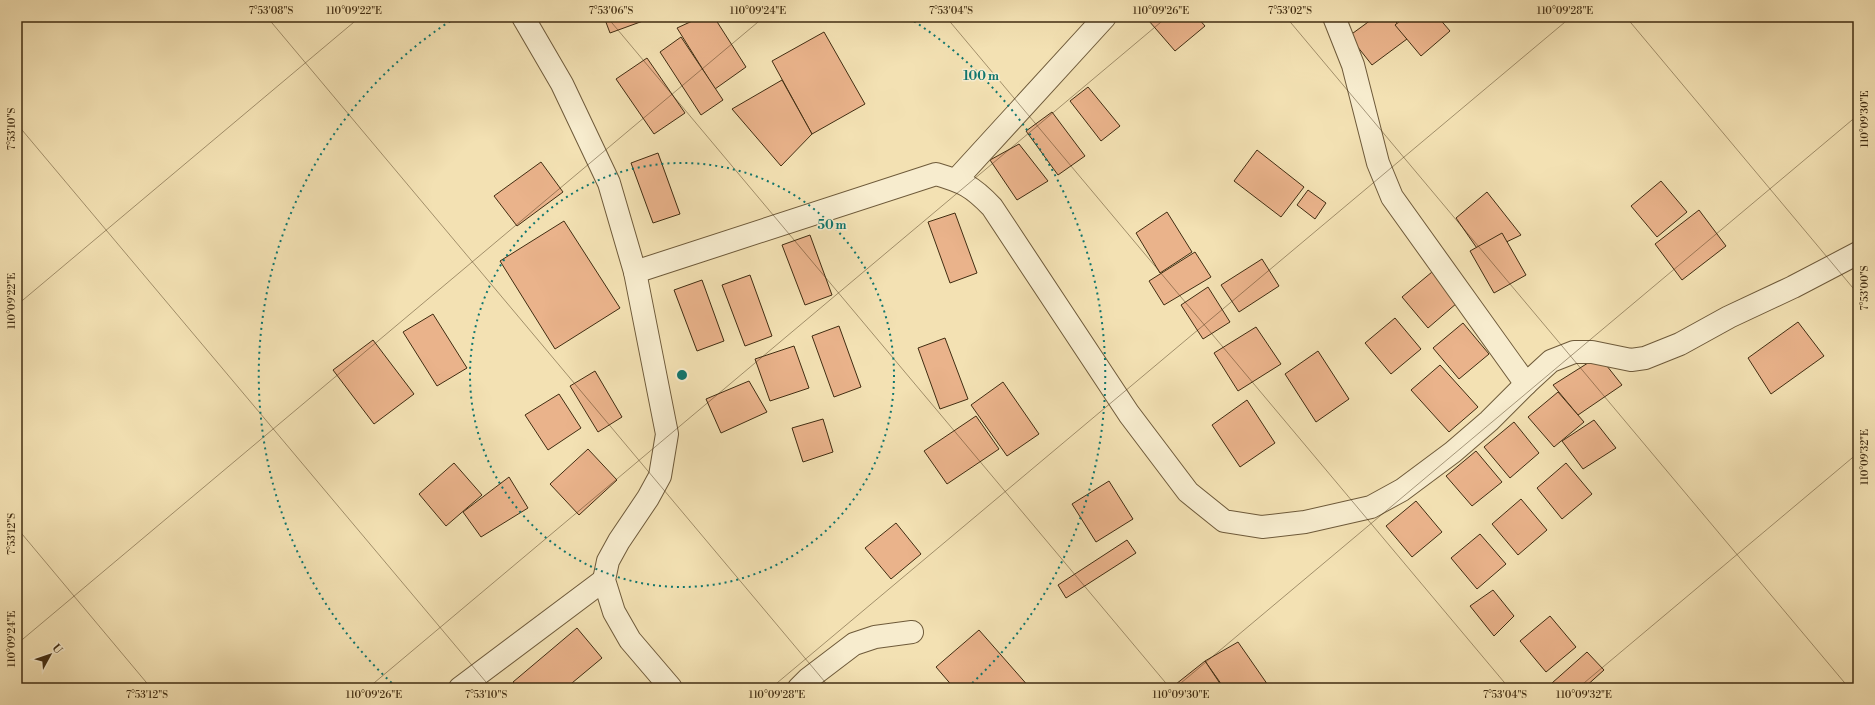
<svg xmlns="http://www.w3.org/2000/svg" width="1875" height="705" font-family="'Libre Bodoni',serif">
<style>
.building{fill:#eab38b;stroke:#412d12}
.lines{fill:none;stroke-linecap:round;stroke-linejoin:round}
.minor-casing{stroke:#6e5a3a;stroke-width:24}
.minor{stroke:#f7ecce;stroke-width:22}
.ticks{fill:none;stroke:#412d12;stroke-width:1;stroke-opacity:0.45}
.ring{fill:none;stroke:#0f766e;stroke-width:2;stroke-dasharray:2 4}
.centre{fill:#0f766e;stroke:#f7ecce;stroke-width:2}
.ring-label{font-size:12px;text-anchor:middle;font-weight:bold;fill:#0f766e;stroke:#f7ecce;stroke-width:3;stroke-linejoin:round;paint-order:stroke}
.neatline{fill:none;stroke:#412d12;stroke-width:1.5}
.ticks-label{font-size:10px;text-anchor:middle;fill:#412d12}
</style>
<rect width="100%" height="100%" fill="#f3e1b3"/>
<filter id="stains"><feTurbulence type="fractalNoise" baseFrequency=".005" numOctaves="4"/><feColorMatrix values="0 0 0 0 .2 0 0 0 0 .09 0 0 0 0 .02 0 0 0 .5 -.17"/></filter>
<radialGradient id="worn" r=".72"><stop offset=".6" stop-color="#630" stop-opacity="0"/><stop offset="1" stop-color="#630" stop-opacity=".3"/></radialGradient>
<!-- building -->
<g class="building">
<polygon points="604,17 654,17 610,33"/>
<polygon points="701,17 714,17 746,67 715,89 677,28"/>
<polygon points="1153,17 1197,17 1205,26 1175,51 1149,21"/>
<polygon points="1375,17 1393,17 1407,39 1372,65 1349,36"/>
<polygon points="1405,17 1438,17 1450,31 1421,56 1395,25"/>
<polygon points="824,32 865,104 812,134 772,61"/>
<polygon points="681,37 723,100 701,115 660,52"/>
<polygon points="647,58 685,113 654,134 616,79"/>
<polygon points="782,80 812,134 781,166 732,109"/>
<polygon points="1088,87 1120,126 1101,141 1070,101"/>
<polygon points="1052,112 1085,156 1058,175 1026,131"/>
<polygon points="1019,144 1048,181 1017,200 990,160"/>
<polygon points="1257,150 1304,187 1281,217 1234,181"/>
<polygon points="658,153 680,214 653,223 631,163"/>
<polygon points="541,162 563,192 517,226 494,196"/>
<polygon points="1661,181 1687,212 1657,237 1631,206"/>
<polygon points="1308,190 1326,203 1315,219 1297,205"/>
<polygon points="1487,192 1521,235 1481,254 1456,218"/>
<polygon points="1699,210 1726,246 1682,280 1655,244"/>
<polygon points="1167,212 1192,252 1160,273 1136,233"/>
<polygon points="955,213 977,273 950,283 928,222"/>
<polygon points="564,221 620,308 555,349 500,261"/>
<polygon points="1502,233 1526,275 1494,293 1470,251"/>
<polygon points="810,235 832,295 805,305 782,245"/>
<polygon points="1195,252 1211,277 1164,305 1149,281"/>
<polygon points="1262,259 1279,286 1239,312 1221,285"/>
<polygon points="1432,272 1457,303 1428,328 1402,297"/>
<polygon points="750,275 772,336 745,346 722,285"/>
<polygon points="702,280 724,341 697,351 674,290"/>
<polygon points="1208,287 1230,322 1203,339 1181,305"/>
<polygon points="433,314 467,368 437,386 403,332"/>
<polygon points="1395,318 1421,349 1391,374 1365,343"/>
<polygon points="1798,322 1824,356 1771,394 1748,358"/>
<polygon points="1463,323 1489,354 1459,379 1433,348"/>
<polygon points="839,326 861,387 834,397 812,336"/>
<polygon points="1256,327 1281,364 1238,391 1214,353"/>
<polygon points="945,338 968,399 940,409 918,348"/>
<polygon points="373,340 414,394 374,424 333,370"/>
<polygon points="794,346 809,388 770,401 755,359"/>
<polygon points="1318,351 1349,399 1316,422 1285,374"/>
<polygon points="1599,356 1622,385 1578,415 1553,385"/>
<polygon points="1440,365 1478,407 1449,432 1411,390"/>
<polygon points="595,371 622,417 598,432 570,386"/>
<polygon points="749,381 767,412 721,433 706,399"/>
<polygon points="1003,382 1039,434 1007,456 971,405"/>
<polygon points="1558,392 1584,422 1554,447 1528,417"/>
<polygon points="559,394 581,428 548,450 525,415"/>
<polygon points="1247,400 1275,443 1240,467 1212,425"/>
<polygon points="976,416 999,449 947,484 924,451"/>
<polygon points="823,419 833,452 803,462 792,428"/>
<polygon points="1594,420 1616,448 1583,469 1562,441"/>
<polygon points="1514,422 1539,453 1510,478 1484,447"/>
<polygon points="588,449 617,480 579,515 550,484"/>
<polygon points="1476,451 1502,482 1472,506 1446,476"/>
<polygon points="454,463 482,495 446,526 419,494"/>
<polygon points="1566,463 1592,494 1562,519 1537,488"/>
<polygon points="509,477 528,508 481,537 463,512"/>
<polygon points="1109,481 1133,519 1096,542 1072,504"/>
<polygon points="1521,499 1547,530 1518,555 1492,524"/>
<polygon points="1416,501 1442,532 1412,557 1386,526"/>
<polygon points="896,523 921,554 891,579 865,548"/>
<polygon points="1480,534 1506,564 1477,589 1451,558"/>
<polygon points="1127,540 1136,553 1066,598 1058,585"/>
<polygon points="1493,590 1514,616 1494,636 1470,606"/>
<polygon points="1550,616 1576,647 1546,672 1520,641"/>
<polygon points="577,628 602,658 566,688 518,688 513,682"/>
<polygon points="979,630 1030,688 954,688 936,667"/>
<polygon points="1238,642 1270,688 1224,688 1205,661"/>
<polygon points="1587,652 1604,670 1584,688 1556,688 1552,683"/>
<polygon points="1205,661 1223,688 1171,688"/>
</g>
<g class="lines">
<defs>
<g id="minor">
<polyline points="523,17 562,84 609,183 635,272 667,434 660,476 648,498 619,541 608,561 604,580 614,612 630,640 671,688"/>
<polyline points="1334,17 1353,65 1378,163 1392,197 1526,384"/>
<polyline points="956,180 1105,17"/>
<path d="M635 272 936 174C963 182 972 186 992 207L1129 414 1188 492 1224 521 1262 527 1305 522 1371 507 1402 490 1453 452 1489 421 1526 384 1551 361 1574 352H1592L1631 360 1645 358 1680 344 1729 317 1793 287 1858 253"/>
<polyline points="460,688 604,580"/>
<polyline points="799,688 808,679 854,644 875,637 912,632"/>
</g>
</defs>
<!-- minor casing -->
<use href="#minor" class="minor-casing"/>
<!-- minor -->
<use href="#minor" class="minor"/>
</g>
<!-- ticks -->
<path class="ticks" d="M267 17 830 688M607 17 1170 688M946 17 1509 688M1286 17 1849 688M1626 17 1858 294M17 124 491 688M17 305 360 17M17 528 151 688M17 644 764 17M368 688 1167 17M771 688 1571 17M1175 688 1858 115M1578 688 1858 453"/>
<!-- distance rings -->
<g class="ring">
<circle cx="682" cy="375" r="212"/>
<path d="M396 687A423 423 0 0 1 455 18M909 18A423 423 0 0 1 968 687"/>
</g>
<circle cx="682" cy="375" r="6" class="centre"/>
<g class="ring-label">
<text x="981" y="80">100 m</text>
<text x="832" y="229">50 m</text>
</g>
<!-- margin -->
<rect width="1875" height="705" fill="none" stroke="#f3e1b3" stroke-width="44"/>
<!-- north arrow -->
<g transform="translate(50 655) rotate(50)" stroke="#f7ecce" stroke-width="3" paint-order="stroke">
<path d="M0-3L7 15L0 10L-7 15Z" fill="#412d12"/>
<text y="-6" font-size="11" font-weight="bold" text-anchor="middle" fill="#412d12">U</text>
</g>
<rect x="22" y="22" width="1831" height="661" class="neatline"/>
<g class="ticks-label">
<text x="271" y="14">7°53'08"S</text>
<text x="354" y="14">110°09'22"E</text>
<text x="611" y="14">7°53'06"S</text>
<text x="758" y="14">110°09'24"E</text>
<text x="951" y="14">7°53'04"S</text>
<text x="1161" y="14">110°09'26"E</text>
<text x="1290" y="14">7°53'02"S</text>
<text x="1565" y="14">110°09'28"E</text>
<text transform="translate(1864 119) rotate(-90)" y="4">110°09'30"E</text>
<text transform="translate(11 129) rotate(-90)" y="4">7°53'10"S</text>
<text transform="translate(1864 288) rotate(-90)" y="4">7°53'00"S</text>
<text transform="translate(11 301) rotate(-90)" y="4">110°09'22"E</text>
<text transform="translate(1864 457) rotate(-90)" y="4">110°09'32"E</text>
<text transform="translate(11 534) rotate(-90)" y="4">7°53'12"S</text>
<text transform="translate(11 639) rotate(-90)" y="4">110°09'24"E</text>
<text x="147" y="698">7°53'12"S</text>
<text x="374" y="698">110°09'26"E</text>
<text x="486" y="698">7°53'10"S</text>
<text x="777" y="698">110°09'28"E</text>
<text x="1181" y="698">110°09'30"E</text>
<text x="1505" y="698">7°53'04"S</text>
<text x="1584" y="698">110°09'32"E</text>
</g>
<rect width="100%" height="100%" filter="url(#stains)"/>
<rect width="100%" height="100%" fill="url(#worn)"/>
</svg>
